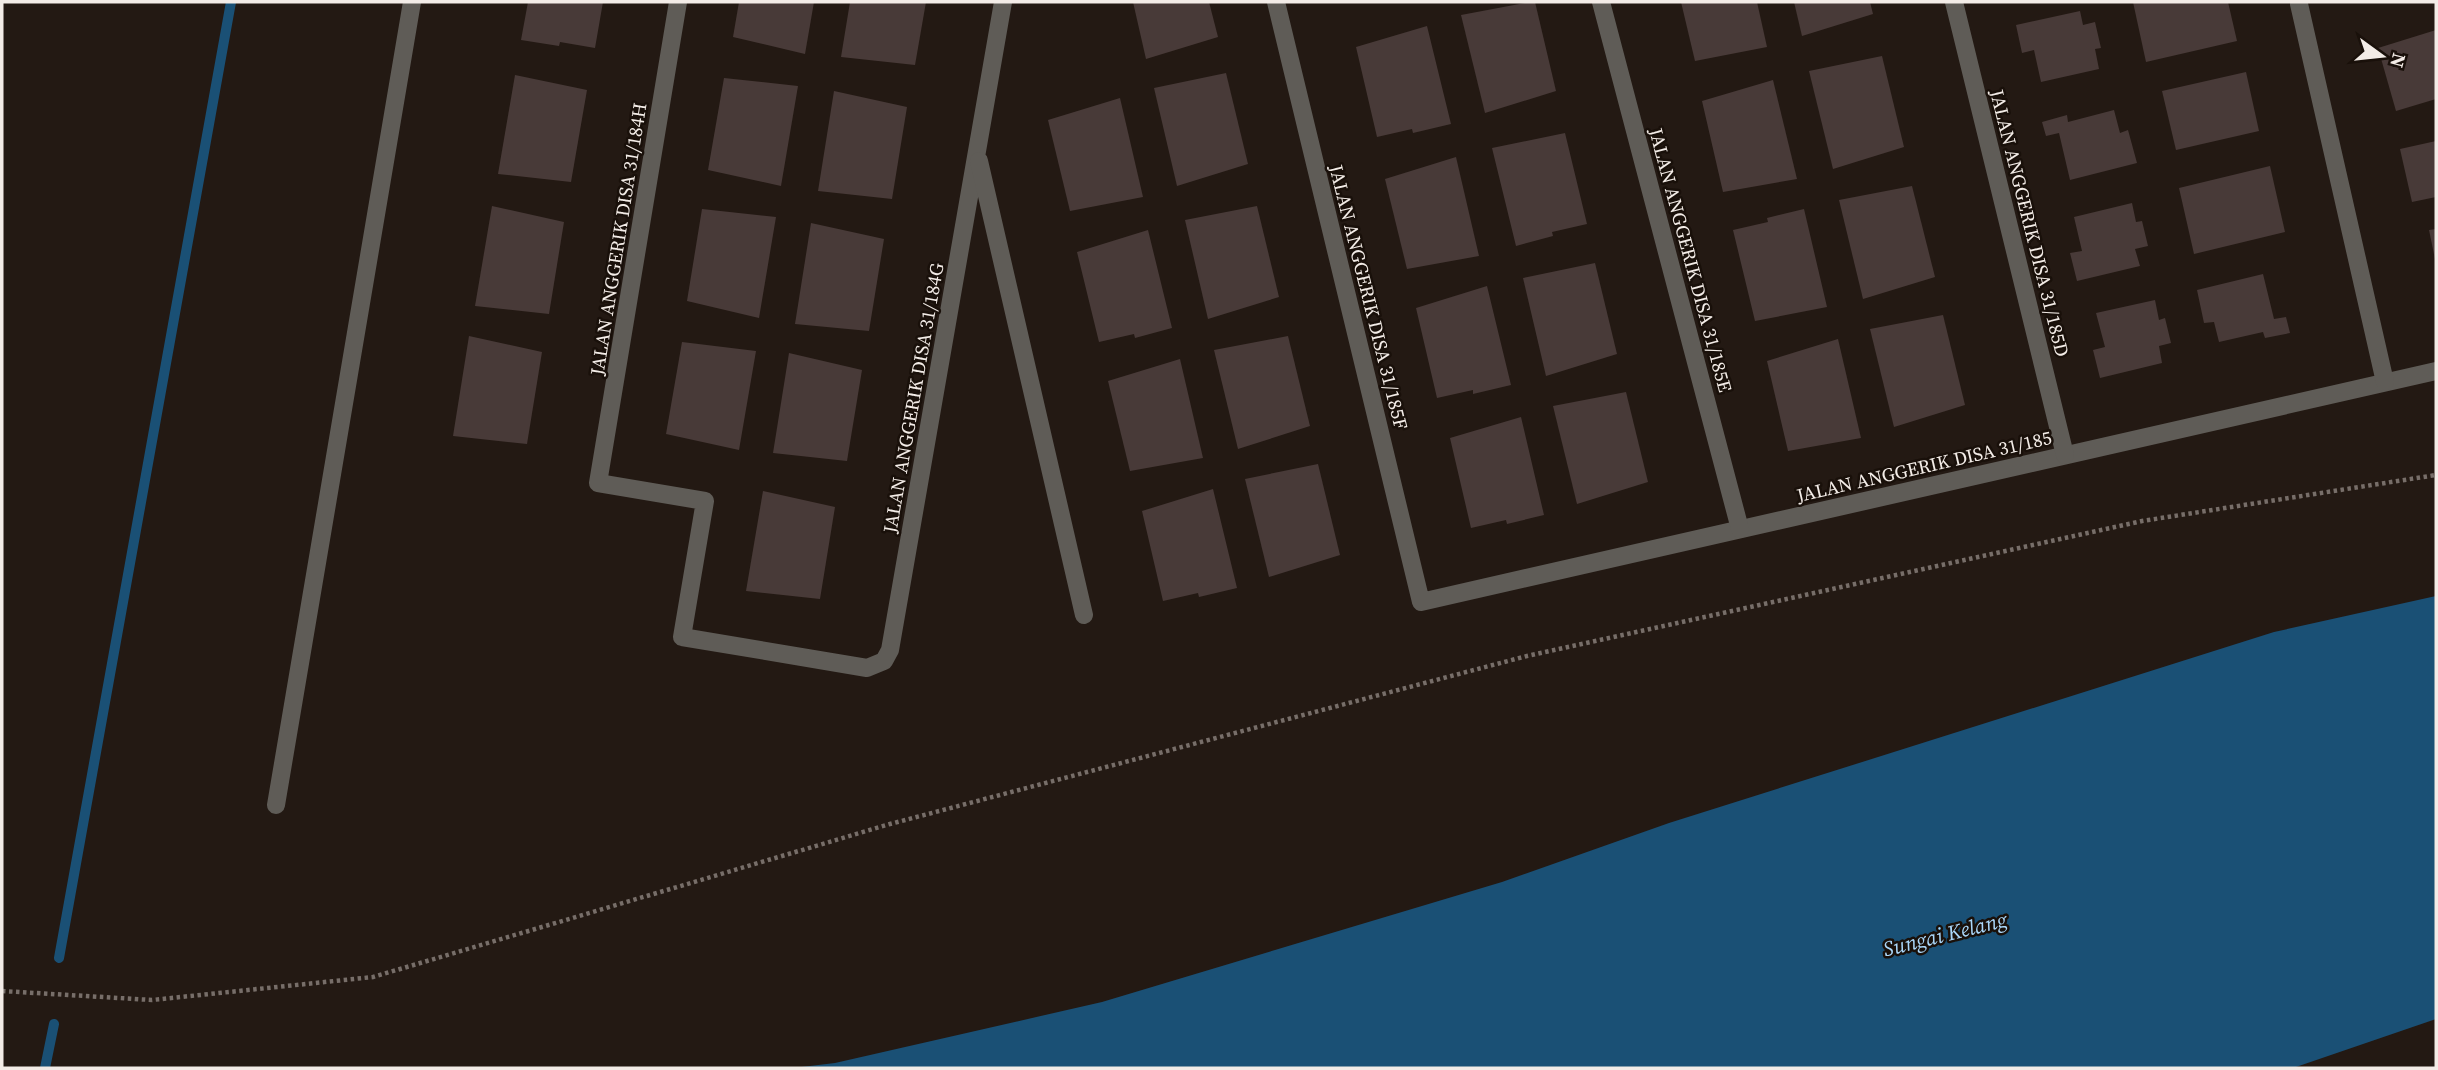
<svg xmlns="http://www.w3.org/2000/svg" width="2438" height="1070" font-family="'Source Serif 4',serif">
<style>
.water{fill:#1a5075}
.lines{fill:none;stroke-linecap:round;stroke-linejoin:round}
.stream{stroke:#1a5075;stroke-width:10}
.building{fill:#483a38}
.path{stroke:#776e69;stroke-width:4.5;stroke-dasharray:3.5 3.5;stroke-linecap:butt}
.minor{stroke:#5f5c57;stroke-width:18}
.labels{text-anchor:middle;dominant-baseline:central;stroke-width:5;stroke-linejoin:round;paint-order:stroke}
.street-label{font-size:19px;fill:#f3ece7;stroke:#19100a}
.water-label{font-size:21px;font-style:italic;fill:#abd8fb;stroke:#19100a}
</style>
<rect width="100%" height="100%" fill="#231913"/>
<!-- water -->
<polygon class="water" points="2436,596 2436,1019 2293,1068 793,1068 835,1063 1102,1002 1502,882 1669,823 2274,632"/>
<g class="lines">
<!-- stream -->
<g class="stream">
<polyline points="59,958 231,2"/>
<polyline points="45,1068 54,1024"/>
</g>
</g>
<!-- building -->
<g class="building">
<polygon points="528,2 603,2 595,48 560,42 559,46 521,40"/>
<polygon points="739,2 814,2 805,54 733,37"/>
<polygon points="850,2 926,2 915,65 841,57"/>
<polygon points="1133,2 1209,2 1218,37 1146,59"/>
<polygon points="1530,2 1535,2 1556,91 1485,113 1461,15"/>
<polygon points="1681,2 1757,2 1767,47 1695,61"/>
<polygon points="1794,2 1870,2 1873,14 1802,36"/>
<polygon points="2133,2 2228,2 2237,41 2146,62"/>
<polygon points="2080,11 2083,25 2095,22 2101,48 2095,49 2099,69 2041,82 2034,50 2022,53 2016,25"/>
<polygon points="1427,26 1451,124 1413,133 1412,129 1377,137 1356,47"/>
<polygon points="2436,30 2436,99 2396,111 2378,48"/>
<polygon points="1882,56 1904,147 1833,169 1809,71"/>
<polygon points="2246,72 2259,131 2176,150 2162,91"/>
<polygon points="1226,73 1248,164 1177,186 1154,88"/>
<polygon points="515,75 587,90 571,182 498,174"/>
<polygon points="724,78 798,86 781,186 708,170"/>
<polygon points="1773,80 1797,179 1723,192 1702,101"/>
<polygon points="834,91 907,107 892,199 818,191"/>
<polygon points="1120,98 1143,197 1070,211 1048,120"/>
<polygon points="2114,110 2120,133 2128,130 2137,163 2070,180 2059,133 2046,136 2042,122 2067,115 2068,122"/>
<polygon points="1565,133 1587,224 1552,232 1553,236 1516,246 1492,148"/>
<polygon points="2436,141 2436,197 2412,202 2400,149"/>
<polygon points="1456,157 1479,256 1407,269 1385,179"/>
<polygon points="2270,166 2285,232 2194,254 2179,188"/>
<polygon points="1912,186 1935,277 1863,299 1839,200"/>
<polygon points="2132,203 2136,222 2142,221 2148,246 2135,249 2140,266 2077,281 2070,253 2082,251 2074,217"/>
<polygon points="492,206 564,222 549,314 475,306"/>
<polygon points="1257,206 1279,297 1208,319 1185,220"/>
<polygon points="702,209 776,217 759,318 687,301"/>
<polygon points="1804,209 1827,307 1755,321 1733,230 1768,222 1767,218"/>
<polygon points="811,223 884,239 869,331 795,324"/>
<polygon points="2436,229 2436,259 2435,259 2429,230"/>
<polygon points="1148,230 1172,328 1135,338 1134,334 1099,342 1077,252"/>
<polygon points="1595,263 1617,354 1546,376 1523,278"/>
<polygon points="2263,274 2274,319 2286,317 2290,333 2265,338 2263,332 2219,342 2214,322 2204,323 2197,290"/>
<polygon points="1487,286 1511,385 1473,394 1473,390 1437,398 1416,308"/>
<polygon points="2155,300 2159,320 2165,318 2171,343 2159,346 2162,363 2100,378 2093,350 2105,347 2096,313"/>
<polygon points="1943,315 1965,405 1894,427 1870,329"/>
<polygon points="469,336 542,352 527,444 453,436"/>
<polygon points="1288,336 1310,426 1238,449 1214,350"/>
<polygon points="1838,339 1861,438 1788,451 1767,361"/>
<polygon points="682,342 756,351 739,450 666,434"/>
<polygon points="789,353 862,370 847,461 773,453"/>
<polygon points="1180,359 1203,458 1130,471 1108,381"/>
<polygon points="1626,392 1648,482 1577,504 1553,406"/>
<polygon points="1521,417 1544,515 1507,524 1506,520 1471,528 1450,438"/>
<polygon points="1318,464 1340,555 1269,577 1245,479"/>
<polygon points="1213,489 1237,588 1199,597 1198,593 1163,601 1142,511"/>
<polygon points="763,491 835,507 820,599 746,591"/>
</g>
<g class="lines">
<!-- path -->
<polyline class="path" points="2,991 152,1000 373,977 890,824 1527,656 2142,521 2436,475"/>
<!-- minor -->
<g class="minor">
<polyline points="678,2 598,483 705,501 682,637 867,668 884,661 890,650 1003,2"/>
<polyline points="1276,2 1421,602 2436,371"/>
<polyline points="1601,2 1740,529"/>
<polyline points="1954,2 2065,455"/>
<polyline points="2299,4 2385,382"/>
<polyline points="979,161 1084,615"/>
<polyline points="276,805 412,2"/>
</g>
</g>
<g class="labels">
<!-- street labels -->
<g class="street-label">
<text transform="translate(2030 223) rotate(76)">JALAN ANGGERIK DISA 31/185D</text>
<text transform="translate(618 239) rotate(-81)">JALAN ANGGERIK DISA 31/184H</text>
<text transform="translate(1691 260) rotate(75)">JALAN ANGGERIK DISA 31/185E</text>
<text transform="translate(1369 297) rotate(76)">JALAN ANGGERIK DISA 31/185F</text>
<text transform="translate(913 398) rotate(-80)">JALAN ANGGERIK DISA 31/184G</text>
<text transform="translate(1924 466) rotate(-13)">JALAN ANGGERIK DISA 31/185</text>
</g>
<!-- water labels -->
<g class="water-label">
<text transform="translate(1945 934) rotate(-14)">Sungai Kelang</text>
</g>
</g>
<!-- border -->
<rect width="2438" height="1070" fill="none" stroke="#f3ece7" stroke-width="7"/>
<!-- north arrow -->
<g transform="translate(2382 56) rotate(105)" stroke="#19100a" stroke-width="5" paint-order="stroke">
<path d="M0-5L12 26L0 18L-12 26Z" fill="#f3ece7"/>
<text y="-10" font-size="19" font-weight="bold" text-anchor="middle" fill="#f3ece7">N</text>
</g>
</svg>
